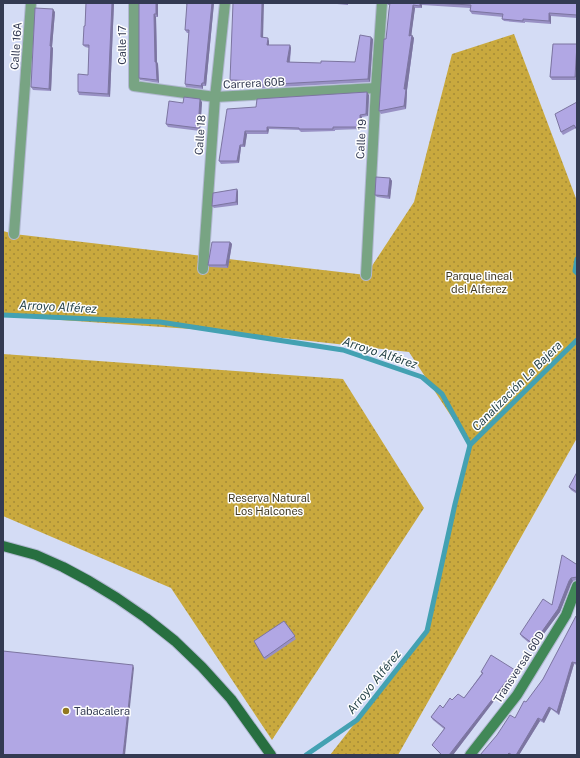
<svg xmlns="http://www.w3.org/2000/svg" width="580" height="758" font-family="'Public Sans',sans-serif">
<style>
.park{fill:url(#park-dots)}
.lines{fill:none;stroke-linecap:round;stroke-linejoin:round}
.stream{stroke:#43a1b2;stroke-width:5}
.street-casing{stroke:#b1b8d1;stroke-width:12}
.secondary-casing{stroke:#b1b8d1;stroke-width:12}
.primary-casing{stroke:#b1b8d1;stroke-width:12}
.street{stroke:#78a483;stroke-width:10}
.secondary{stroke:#418857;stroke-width:10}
.primary{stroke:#276f40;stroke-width:10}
.wall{fill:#9890c4}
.shaded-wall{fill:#7c75a0}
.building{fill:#b1a7e4;stroke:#7c75a0}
.poi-dot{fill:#92781f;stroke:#fefefe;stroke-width:1.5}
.labels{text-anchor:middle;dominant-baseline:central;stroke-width:3;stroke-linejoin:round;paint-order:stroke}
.street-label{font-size:11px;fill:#333a52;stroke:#fefefe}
.park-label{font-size:11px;fill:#3f3822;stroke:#fefefe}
.poi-label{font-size:11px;fill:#333a52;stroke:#fefefe;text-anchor:start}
.water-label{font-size:12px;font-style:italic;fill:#28454b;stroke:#fefefe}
</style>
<defs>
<pattern id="park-dots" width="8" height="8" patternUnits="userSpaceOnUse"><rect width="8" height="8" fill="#c9a93e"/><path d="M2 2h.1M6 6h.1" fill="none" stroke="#a48b37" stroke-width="1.8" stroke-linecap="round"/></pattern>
</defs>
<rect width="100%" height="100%" fill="#d4dcf5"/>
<!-- park -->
<g class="park">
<polygon points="514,34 577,201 577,438 398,755 330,755 427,631 470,445 409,352 220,331 3,316 3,231 14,234 366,275 414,202 452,54"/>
<polygon points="3,354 343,379 424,508 272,740 171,588 3,516"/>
</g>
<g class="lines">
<!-- stream -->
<g class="stream">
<polyline points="577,259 575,271 577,273"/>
<polyline points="3,315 160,322 343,350 422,377 442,394 470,445 455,504 427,631 357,720 306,755"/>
<polyline points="470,445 577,340"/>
</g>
<defs>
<g id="street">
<polyline points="134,3 134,86 215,97 376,88"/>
<polyline points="14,234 31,3"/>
<polyline points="203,269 215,97 225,3"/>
<polyline points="366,275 376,88 382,3"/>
</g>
<polyline id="secondary" points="470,755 517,695 566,615 577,586"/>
<polyline id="primary" points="3,546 36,555 63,567 89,581 117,598 146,618 175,641 202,667 231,699 271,755"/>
</defs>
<!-- street casing -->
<use href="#street" class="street-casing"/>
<!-- secondary casing -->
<use href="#secondary" class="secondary-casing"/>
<!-- primary casing -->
<use href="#primary" class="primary-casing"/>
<!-- street -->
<use href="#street" class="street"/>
<!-- secondary -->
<use href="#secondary" class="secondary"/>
<!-- primary -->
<use href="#primary" class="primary"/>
</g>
<!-- wall -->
<g class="wall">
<polygon points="86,3 114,3 110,97 79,95 78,92 88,75 89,48 85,47 83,45 85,26"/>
<polygon points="139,3 158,3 158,17 156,17 157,62 158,64 159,83 140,80 139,78"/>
<polygon points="185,3 214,3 206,86 203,86 203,89 186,87 185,84 189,33 187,33 185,30 187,5"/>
<polygon points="326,3 348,3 348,5"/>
<polygon points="387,3 577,3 577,18 551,16 551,24 525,22 525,23 504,21 502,19 503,17 472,14 470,11 470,8 422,5 422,8 415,8 411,35 414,38 407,90 407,92 406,109 381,114 379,111 390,5 388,5"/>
<polygon points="55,12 52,47 53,48 51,91 33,90 31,87"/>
<polygon points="263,38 269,41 269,45 290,45 291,48 290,62 321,63 355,62 373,39 370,82 261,88 259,85 259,84 232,83 230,80"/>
<polygon points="553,44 577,80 552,80 550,77"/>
<polygon points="369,95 368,116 362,117 362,129 335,130 335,131 301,132 299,130 269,129 268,134 247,134 245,147 241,147 239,163 221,164 219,161 256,107"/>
<polygon points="202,102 200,131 168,127 166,124 183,103"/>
<polygon points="577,102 576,128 563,135 561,132"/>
<polygon points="390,178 392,181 390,199 377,197 375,195"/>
<polygon points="238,191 238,205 214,208 212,206"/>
<polygon points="230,242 232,244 228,268 210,267 208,265"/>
<polygon points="577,472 577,494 571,490 569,487"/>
<polygon points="576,564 577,564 577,580 573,581 571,584 560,612 534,647 522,637 520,634 552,605"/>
<polygon points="577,616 577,665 574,664 559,715 551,709 544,723 540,721 519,755 480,755 515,718 543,679"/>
<polygon points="284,621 296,639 265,660 264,658"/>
<polygon points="515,670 516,672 453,755 441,755 432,745 444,729 433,720 431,717 452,700 464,698 482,673 481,672"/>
</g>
<!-- shaded-wall -->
<g class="shaded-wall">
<polygon points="112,3 114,3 110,97 108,94"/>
<polygon points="156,3 158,3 158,17 156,14"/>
<polygon points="212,3 214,3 206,86 204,83"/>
<polygon points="262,3 264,3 263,40 261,37"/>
<polygon points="420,3 421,3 422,5 422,8 420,6"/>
<polygon points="413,5 415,8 411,38 409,36"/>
<polygon points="53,9 55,12 52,47 53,48 51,91 49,89 50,46"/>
<polygon points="549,13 551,16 551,24 549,21"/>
<polygon points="154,14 156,17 157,62 158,64 159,83 157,80 155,62"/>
<polygon points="412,35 414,38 407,90 407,92 406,109 404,106 404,89"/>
<polygon points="371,37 373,39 370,82 368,79"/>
<polygon points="268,38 269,41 269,47 267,45"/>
<polygon points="290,45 291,48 289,65 287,62"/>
<polygon points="577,47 577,80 575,77"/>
<polygon points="202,83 203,86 203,89 201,86"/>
<polygon points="367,92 369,95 368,116 366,114"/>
<polygon points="200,99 202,102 200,131 198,128"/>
<polygon points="360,115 362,117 362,129 360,127"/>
<polygon points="267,127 269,129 268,134 267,131"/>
<polygon points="245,131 247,134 245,147 243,145"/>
<polygon points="240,145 241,147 239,163 237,161"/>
<polygon points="390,178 392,181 390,199 388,196"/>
<polygon points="237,189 238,191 238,205 236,202"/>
<polygon points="230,242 232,244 228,268 226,265"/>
<polygon points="571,578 573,581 571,584 560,612 534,647 533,644"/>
<polygon points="572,662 574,664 559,715 557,712"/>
<polygon points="133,665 134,668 125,755 123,755"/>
<polygon points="515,670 516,672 453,755 449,755"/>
<polygon points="549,707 551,709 544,723 542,720"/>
<polygon points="538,718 540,721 519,755 516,755"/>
</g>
<!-- building -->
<g class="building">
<polygon points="86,3 112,3 108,94 78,92 78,74 88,75 89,45 83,45 84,26 85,26"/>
<polygon points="139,3 156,3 156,14 154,14 155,62 156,62 157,80 139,78"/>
<polygon points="187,3 212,3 204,83 202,83 201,86 185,84 189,30 185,30"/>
<polygon points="233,3 262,3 261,37 268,38 267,45 290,45 287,62 321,63 321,61 355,62 360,35 371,37 368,79 259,85 260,81 230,80"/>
<polygon points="390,3 420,3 420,6 413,5 409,36 412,35 404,89 406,89 404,106 379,111 384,39 386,39 389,10"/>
<polygon points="435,3 577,3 577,15 549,13 549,21 523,19 523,21 502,19 503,14 470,11 471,5"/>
<polygon points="35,8 53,9 50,46 51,46 49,89 31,87"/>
<polygon points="553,44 577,44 575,77 550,77"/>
<polygon points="367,92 366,114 360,115 360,127 333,127 333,129 299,129 299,128 267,127 267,131 245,131 243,145 240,145 237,161 219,161 227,109 256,107 257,99"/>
<polygon points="184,97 200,99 198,128 166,124 169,101 183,103"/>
<polygon points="577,102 577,130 574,125 561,132 555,114"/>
<polygon points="376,177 390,178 388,196 375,195"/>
<polygon points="237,189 236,202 212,206 213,193"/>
<polygon points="212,242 230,242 226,265 208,265"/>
<polygon points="577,472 577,492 569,487"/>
<polygon points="562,555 576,564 577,564 577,577 571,578 569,581 558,609 533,644 520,634 543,599 552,605"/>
<polygon points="576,616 577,616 577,663 572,662 557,712 549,707 542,720 538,718 516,755 512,755 509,753 507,755 480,755 497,735 510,715 515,718 524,701 526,702 543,679"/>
<polygon points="284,621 295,636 264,658 254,641"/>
<polygon points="3,651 133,665 123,755 3,755"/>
<polygon points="491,655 515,670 449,755 442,755 432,745 445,728 431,717 440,705 443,708 450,698 452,700 458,694 464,698 483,673 481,672"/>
</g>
<!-- markers -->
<circle class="poi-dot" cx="66" cy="711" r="4"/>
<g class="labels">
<!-- street labels -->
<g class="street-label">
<text transform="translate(122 45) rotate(-90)">Calle 17</text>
<text transform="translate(16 46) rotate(-86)">Calle 16A</text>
<text transform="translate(254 83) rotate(-3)">Carrera 60B</text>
<text transform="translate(200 135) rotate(-86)">Calle 18</text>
<text transform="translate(361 139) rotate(-87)">Calle 19</text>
<text transform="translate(519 667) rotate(-57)">Transversal 60D</text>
</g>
<!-- park labels -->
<g class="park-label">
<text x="479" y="276">Parque lineal<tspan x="479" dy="13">del Alferez</tspan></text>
<text x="269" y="498">Reserva Natural<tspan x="269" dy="13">Los Halcones</tspan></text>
</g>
<!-- poi labels -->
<g class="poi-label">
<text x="74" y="711">Tabacalera</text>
</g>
<!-- water labels -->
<g class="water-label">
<text transform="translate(58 307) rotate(3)">Arroyo Alférez</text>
<text transform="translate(380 353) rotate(18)">Arroyo Alférez</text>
<text transform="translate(517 386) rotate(-45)">Canalización La Bajera</text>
<text transform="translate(374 682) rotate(-51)">Arroyo Alférez</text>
</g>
</g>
<!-- border -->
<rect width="580" height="758" fill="none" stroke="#333a52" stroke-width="8"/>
</svg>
